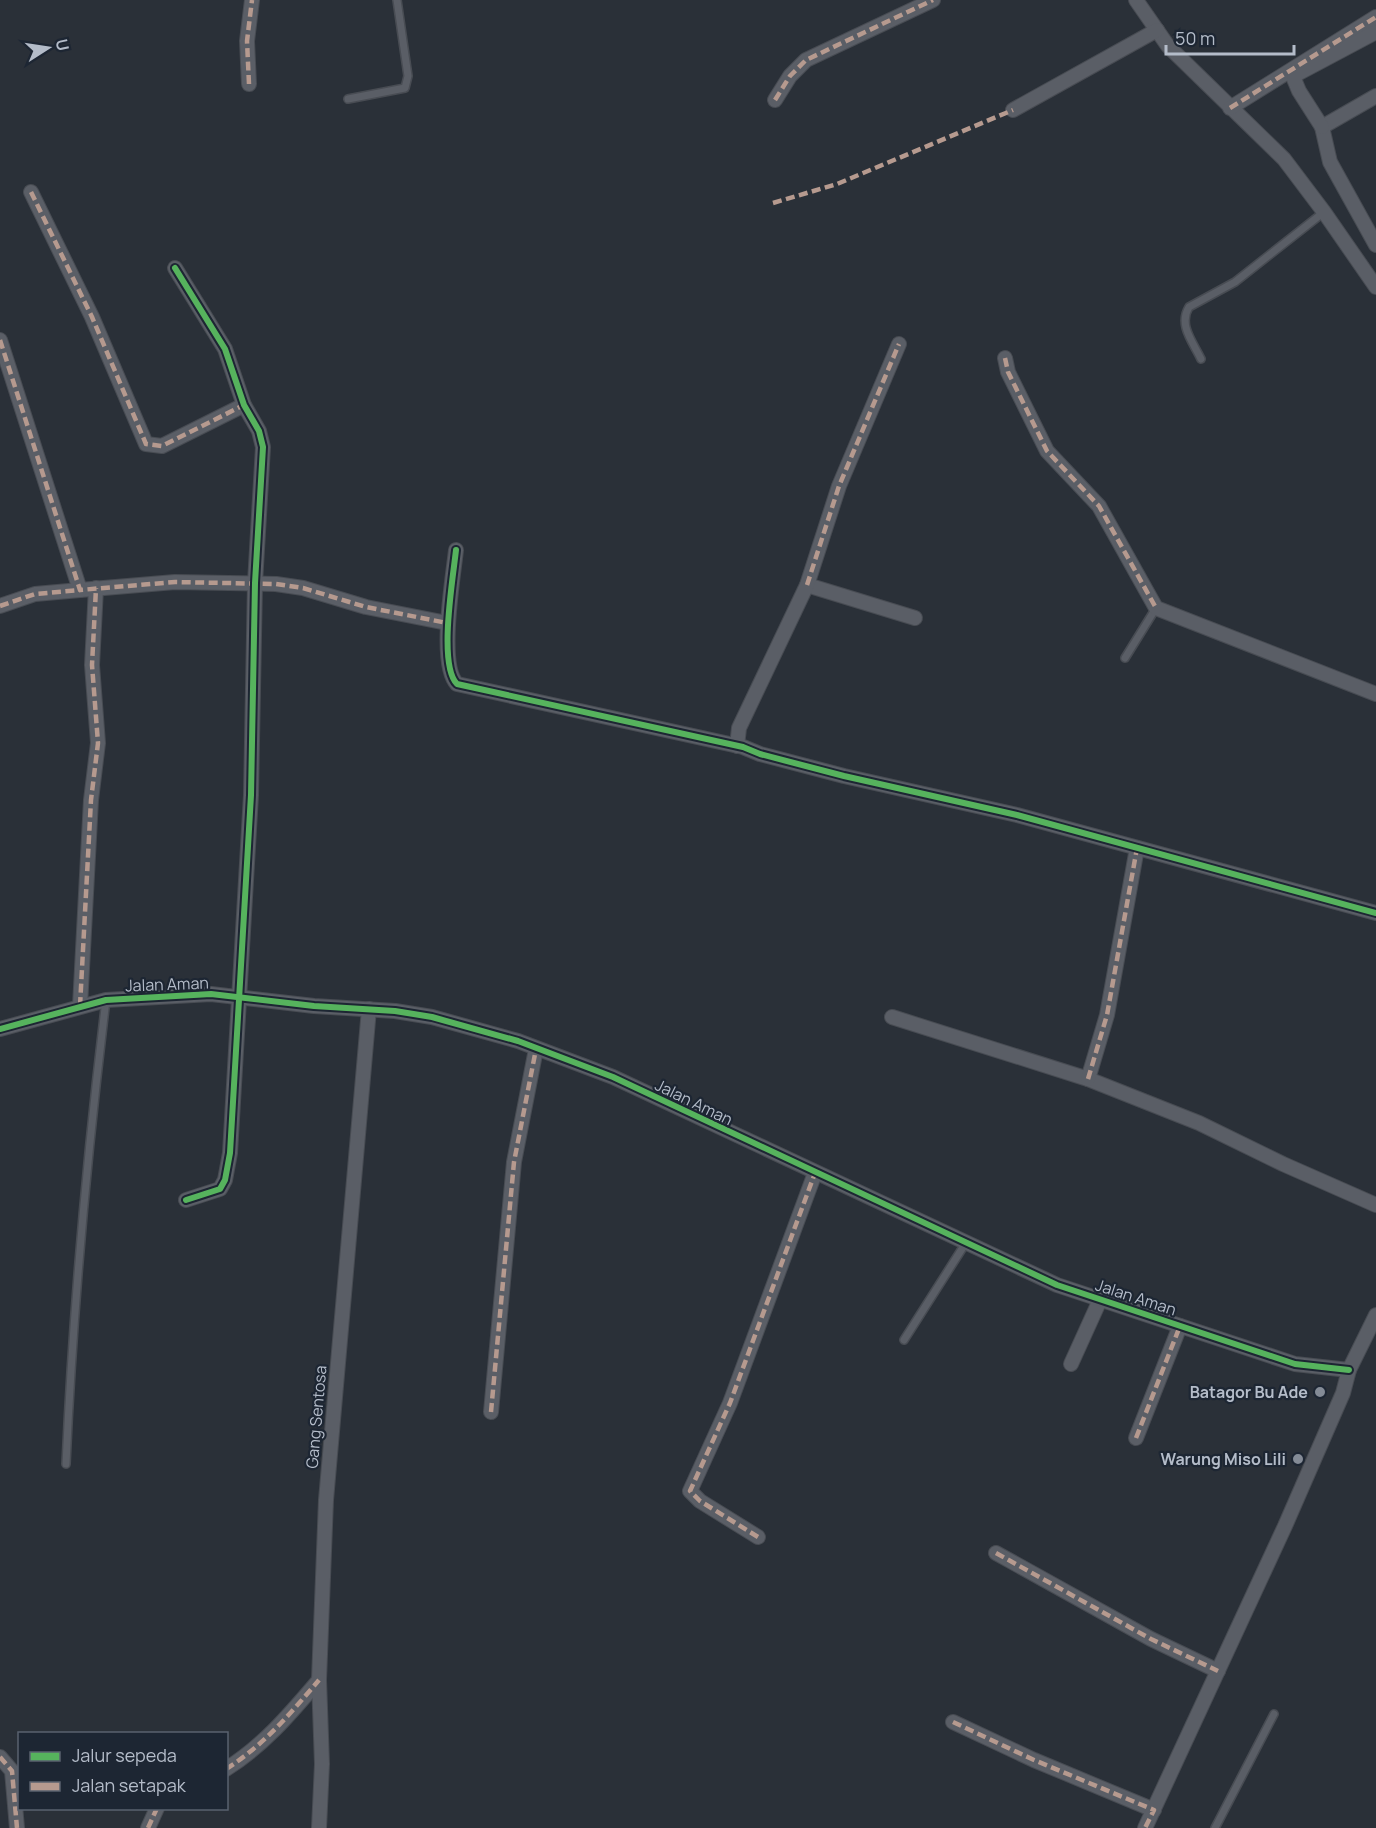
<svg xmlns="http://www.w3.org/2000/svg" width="1376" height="1828" font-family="Manrope,sans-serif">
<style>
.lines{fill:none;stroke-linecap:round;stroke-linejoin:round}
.service-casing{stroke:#484c53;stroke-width:10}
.minor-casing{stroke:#484c53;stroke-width:16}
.service{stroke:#5a5e66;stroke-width:7}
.minor{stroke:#5a5e66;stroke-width:14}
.quiet{stroke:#b69a8f;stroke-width:4.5;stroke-dasharray:9 4.5;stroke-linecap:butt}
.cycleway-casing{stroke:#1d2633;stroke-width:10}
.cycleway{stroke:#56b35d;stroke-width:6}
.poi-dot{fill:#848b96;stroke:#1d2633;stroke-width:2}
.labels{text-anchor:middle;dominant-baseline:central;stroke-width:4.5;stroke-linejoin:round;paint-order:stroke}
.street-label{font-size:16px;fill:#b4bcc9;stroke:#1d2633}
.poi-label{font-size:16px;font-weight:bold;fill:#b4bcc9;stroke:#1d2633;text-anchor:end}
</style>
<rect width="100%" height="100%" fill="#2a3038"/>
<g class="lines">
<defs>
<g id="service">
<polyline points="348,99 405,88 408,76 397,0"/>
<path d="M1201 359C1193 342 1178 325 1189 307L1235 282 1324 212"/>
<polyline points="1125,658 1156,608"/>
<polyline points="904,1340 967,1241"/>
<path d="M66 1464C73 1309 87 1155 106 1000"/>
<polyline points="1215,1828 1274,1714"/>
</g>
<g id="minor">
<polyline points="1136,0 1168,46 1284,159 1324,212 1376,287"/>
<polyline points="249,84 247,41 252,0"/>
<polyline points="1376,96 1322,127 1330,162 1376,245"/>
<polyline points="775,100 790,76 806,60 933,0"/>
<polyline points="1230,108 1376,17"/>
<polyline points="1013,110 1157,30"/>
<polyline points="1322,127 1299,91 1294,79 1297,74 1376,32"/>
<polyline points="31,192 92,317 146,444 162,446 244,405"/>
<polyline points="175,268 225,349 244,405 259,431 263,447 255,583 251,795 230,1153 225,1180 220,1189 186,1200"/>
<polyline points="0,340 80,590 175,582 276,584 303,588 366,607 447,623"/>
<polyline points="1005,358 1008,372 1047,451 1099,506 1156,608 1376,694"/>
<path d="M456 550C453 578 438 665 457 684L743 747 760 754 844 776 1017 815 1376 913"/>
<polyline points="807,585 915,618"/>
<polyline points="0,606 35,594 80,590"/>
<polyline points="737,746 739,728 807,585 839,486 899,344"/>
<polyline points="80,1006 91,800 98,743 92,665 96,588"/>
<polyline points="892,1017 1088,1079 1199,1123 1283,1164 1376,1205"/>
<polyline points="0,1029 106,1000 211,994 314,1006 395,1011 432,1017 518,1041 613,1077 1057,1285 1295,1364 1349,1370"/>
<polyline points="1088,1079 1107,1015 1137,848"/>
<polyline points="1071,1364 1100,1300"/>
<polyline points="491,1412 514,1162 536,1049"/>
<polyline points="1136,1438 1180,1326"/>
<polyline points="758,1537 700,1501 690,1491 730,1403 815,1173"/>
<polyline points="996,1553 1151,1639 1218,1671"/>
<polyline points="953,1722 1034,1760 1154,1810"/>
<polyline points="0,1757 12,1771 17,1828"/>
<path d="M226 1769C264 1745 290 1714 319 1680"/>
<polyline points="148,1828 157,1808"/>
<polyline points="319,1828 322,1764 319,1680 326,1500 369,1009"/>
<polyline points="1145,1828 1285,1526 1343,1393 1349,1370 1376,1315"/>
</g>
</defs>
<!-- service casing -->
<use href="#service" class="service-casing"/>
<!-- minor casing -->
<use href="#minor" class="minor-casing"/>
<!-- service -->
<use href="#service" class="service"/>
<!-- minor -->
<use href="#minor" class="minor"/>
<!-- quiet -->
<g class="quiet">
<polyline points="249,84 247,41 252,0"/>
<polyline points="775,100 790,76 806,60 933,0"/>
<polyline points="1230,108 1376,17"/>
<polyline points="31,192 92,317 146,444 162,446 244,405"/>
<polyline points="773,203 837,184 1013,110"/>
<polyline points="0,340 80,590 175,582 276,584 303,588 366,607 447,623"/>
<polyline points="1005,358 1008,372 1047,451 1099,506 1156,608"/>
<polyline points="807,585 839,486 899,344"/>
<polyline points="0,606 35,594 80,590"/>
<polyline points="80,1006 91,800 98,743 92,665 96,588"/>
<polyline points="1088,1079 1107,1015 1137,848"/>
<polyline points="491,1412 514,1162 536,1049"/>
<polyline points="1136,1438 1180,1326"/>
<polyline points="758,1537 700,1501 690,1491 730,1403 815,1173"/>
<polyline points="996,1553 1151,1639 1218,1671"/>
<polyline points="953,1722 1034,1760 1154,1810 1145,1828"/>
<polyline points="0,1757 12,1771 17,1828"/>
<path d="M226 1769C264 1745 290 1714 319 1680"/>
<polyline points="148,1828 157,1808"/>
</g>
<defs>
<g id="cycleway">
<polyline points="175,268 225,349 244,405 259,431 263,447 255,583 251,795 230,1153 225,1180 220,1189 186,1200"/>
<path d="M456 550C453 578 438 665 457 684L743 747 760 754 844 776 1017 815 1376 913"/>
<polyline points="0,1029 106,1000 211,994 314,1006 395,1011 432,1017 518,1041 613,1077 1057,1285 1295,1364 1349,1370"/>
</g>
</defs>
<!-- cycleway casing -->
<use href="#cycleway" class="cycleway-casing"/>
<!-- cycleway -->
<use href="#cycleway" class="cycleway"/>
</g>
<!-- markers -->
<g class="poi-dot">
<circle cx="1320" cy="1392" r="6"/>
<circle cx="1298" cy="1459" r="6"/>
</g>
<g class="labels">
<!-- street labels -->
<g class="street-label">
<text transform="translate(167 984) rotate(-2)">Jalan Aman</text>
<text transform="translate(694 1102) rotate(26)">Jalan Aman</text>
<text transform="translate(1136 1297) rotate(18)">Jalan Aman</text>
<text transform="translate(316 1417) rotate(-85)">Gang Sentosa</text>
</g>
<!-- poi labels -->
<g class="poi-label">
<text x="1308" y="1392">Batagor Bu Ade</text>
<text x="1286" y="1459">Warung Miso Lili</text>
</g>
</g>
<!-- legend -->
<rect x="18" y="1732" width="210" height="78" fill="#1d2633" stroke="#59626f" stroke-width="1.5"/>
<rect x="30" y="1752" width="30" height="9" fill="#56b35d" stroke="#59626f" stroke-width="1.5"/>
<text x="72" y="1762" font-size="18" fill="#b4bcc9">Jalur sepeda</text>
<rect x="30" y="1782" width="30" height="9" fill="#b69a8f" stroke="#59626f" stroke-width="1.5"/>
<text x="72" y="1792" font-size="18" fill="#b4bcc9">Jalan setapak</text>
<!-- north arrow -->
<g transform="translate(48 48) rotate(78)" stroke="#1d2633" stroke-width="4.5" paint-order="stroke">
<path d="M0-4.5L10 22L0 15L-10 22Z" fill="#b4bcc9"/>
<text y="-9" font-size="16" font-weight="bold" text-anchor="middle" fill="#b4bcc9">U</text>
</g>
<!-- scale -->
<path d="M1166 45v9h128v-9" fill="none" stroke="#b4bcc9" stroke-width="3"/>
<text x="1175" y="45" font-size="18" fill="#b4bcc9" stroke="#1d2633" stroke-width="4.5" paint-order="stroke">50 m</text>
</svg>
